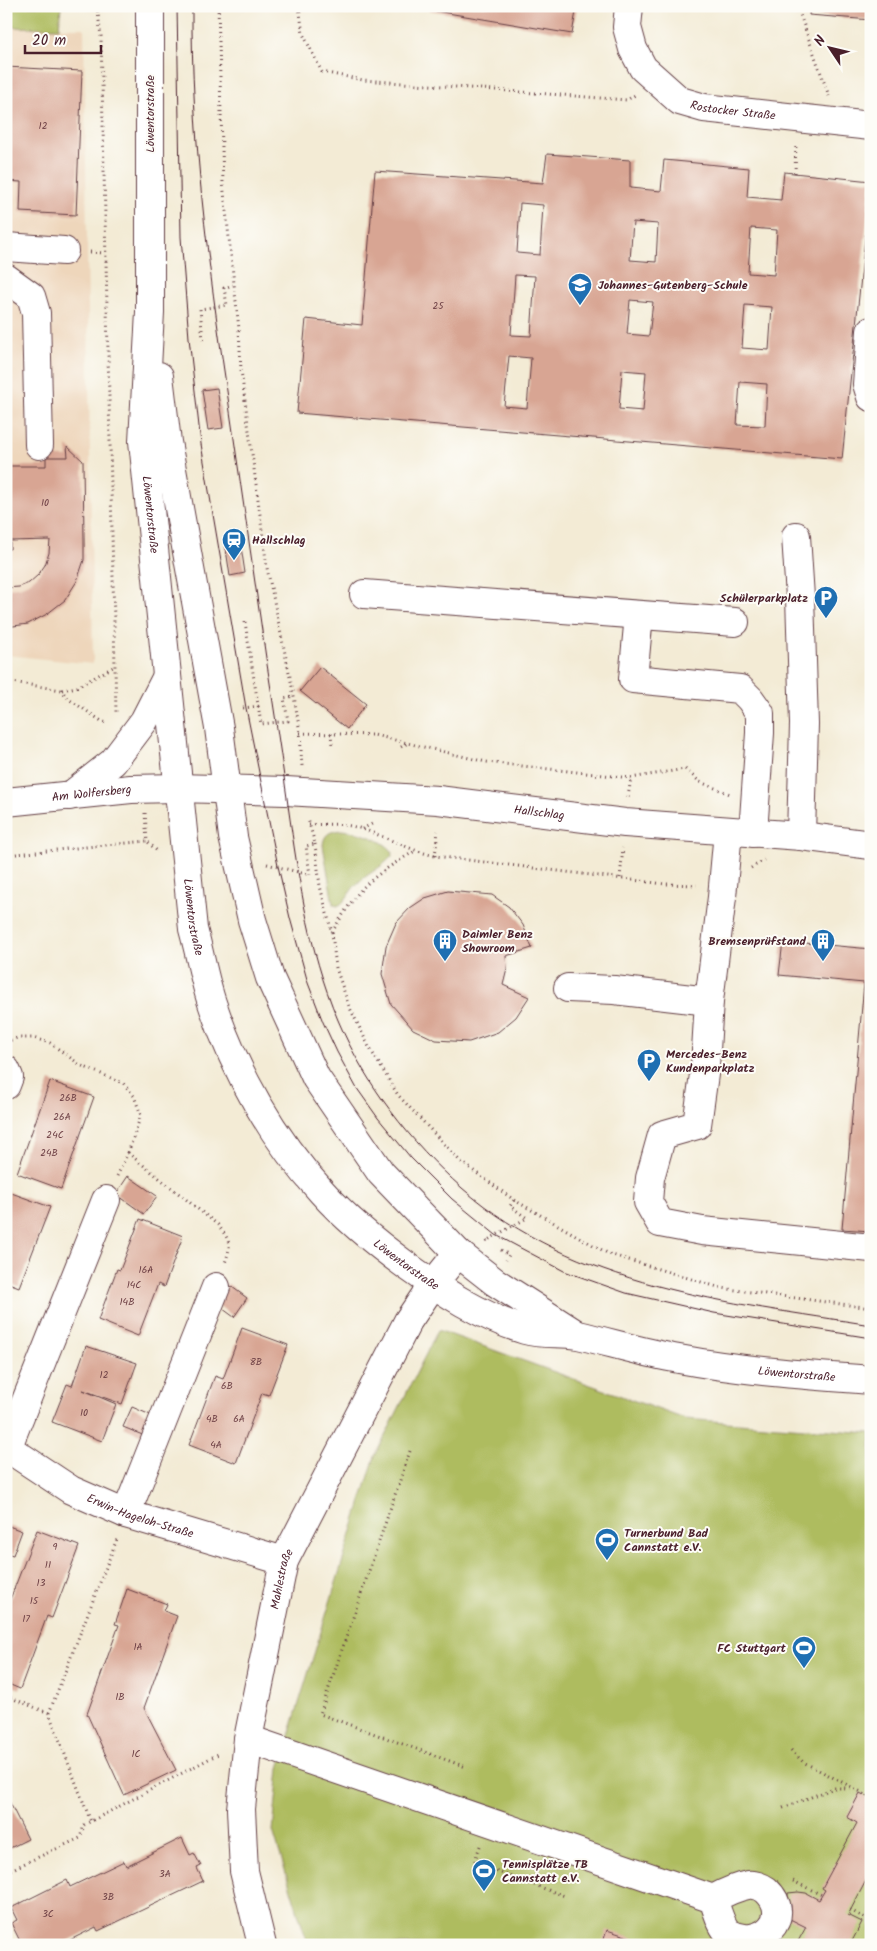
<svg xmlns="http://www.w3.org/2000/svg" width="877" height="1951" font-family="Kalam,sans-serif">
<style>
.built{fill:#eed6bb}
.green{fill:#aebc5e;stroke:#7c6e44}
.building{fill:#d8a593;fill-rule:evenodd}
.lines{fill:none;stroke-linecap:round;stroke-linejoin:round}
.minor-casing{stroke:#633e44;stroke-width:30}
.major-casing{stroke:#633e44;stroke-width:30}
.path{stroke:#633e44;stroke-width:3;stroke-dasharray:1 4;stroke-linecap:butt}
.minor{stroke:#fff;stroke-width:28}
.major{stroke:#fff;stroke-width:28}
.tram{stroke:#4a1f2b;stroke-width:1}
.labels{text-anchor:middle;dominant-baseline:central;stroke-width:4;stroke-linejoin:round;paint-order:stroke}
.number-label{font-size:10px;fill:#6e4045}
.street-label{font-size:12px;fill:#4a1f2b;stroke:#fdfcf7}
.poi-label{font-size:12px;font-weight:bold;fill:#4a1f2b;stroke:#fdfcf7;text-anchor:start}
</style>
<rect width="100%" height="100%" fill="#fdfcf7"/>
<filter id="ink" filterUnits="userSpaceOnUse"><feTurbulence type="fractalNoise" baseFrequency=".02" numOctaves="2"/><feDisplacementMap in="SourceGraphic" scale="10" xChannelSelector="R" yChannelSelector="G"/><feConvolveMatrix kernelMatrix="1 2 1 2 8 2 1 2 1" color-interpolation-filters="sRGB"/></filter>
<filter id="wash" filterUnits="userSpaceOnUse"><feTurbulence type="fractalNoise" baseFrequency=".0096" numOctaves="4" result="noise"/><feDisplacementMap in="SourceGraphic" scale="20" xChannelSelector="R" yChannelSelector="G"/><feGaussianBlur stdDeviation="1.12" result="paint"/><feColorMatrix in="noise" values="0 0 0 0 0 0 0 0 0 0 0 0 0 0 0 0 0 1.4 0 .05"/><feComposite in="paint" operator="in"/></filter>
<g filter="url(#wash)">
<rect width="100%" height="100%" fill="#f3ebd5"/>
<!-- built -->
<polygon class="built" points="6,27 84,28 93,664 6,655"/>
<!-- green -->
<g class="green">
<polygon points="6,6 61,6 59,28 6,27"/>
<path d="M342 830C358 832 382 838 393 852L392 856C382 868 366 874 355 886 349 892 345 904 337 906L333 904 323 845C324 833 331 831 342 830Z"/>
<polygon points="438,1330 685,1419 871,1433 871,1945 308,1945 273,1831 279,1768 375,1456"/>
</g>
<g id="blocks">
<!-- building -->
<g class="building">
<polygon points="406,6 577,6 572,34"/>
<polygon points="810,6 871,6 871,20 809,15"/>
<polygon points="6,67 82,71 76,215 20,212 21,182 6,181"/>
<path d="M547 154 630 160V188L661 191 664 160 749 168 747 197 781 200 784 172 871 181 842 459 297 413 306 319 362 325 375 171 543 183ZM520 203 543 205 540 255 517 253ZM633 222 658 224 656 262 630 260ZM751 228 777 230 774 275 748 273ZM515 275 535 276 531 336 511 335ZM630 300 653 302 649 336 627 334ZM745 305 772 307 769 350 742 348ZM509 356 531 358 527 408 504 406ZM622 370 646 372 643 411 619 409ZM740 382 767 384 765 426 737 425Z"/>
<polygon points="217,388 223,428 208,430 202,390"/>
<polygon points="6,396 8,396 9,466 46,466 46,457 68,457 67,446 83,461 84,540 84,560 77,581 65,600 47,614 28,624 6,627 6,588 19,587 29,583 38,575 45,565 49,553 50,540 10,541 10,549 6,549"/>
<polygon points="239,533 245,573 230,576 224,536"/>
<polygon points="320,667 366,704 347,729 300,691"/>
<polygon points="448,891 492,895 509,907 523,925 532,948 506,956 507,969 503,985 529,997 516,1017 498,1032 469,1042 436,1040 413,1029 391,1004 382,974 386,946 396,923 410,908 425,898"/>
<polygon points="783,941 871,949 871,1231 842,1229 864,983 779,975"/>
<polygon points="50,1081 94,1097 61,1189 17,1173"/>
<polygon points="128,1176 157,1196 144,1214 116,1194"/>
<polygon points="6,1191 50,1207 19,1287 6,1282"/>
<polygon points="140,1219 183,1236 164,1287 158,1284 138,1336 98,1320 117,1269 120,1270"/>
<polygon points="228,1284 247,1298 234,1317 215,1303"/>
<polygon points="242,1328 288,1345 269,1395 262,1393 236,1463 189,1445 215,1376 223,1379"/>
<polygon points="86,1346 137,1363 122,1404 83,1390 116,1404 102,1441 52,1422 67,1384 72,1386"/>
<polygon points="132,1407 153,1416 145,1436 123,1427"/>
<polygon points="6,1525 22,1531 13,1555 6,1553"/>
<polygon points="37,1530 79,1546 52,1618 47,1616 20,1689 6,1683 6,1601 9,1602"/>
<polygon points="127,1589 167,1604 164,1611 177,1616 144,1708 176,1770 124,1795 87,1714 119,1625 115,1624"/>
<polygon points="860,1793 871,1799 871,1871 848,1915 862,1922 850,1945 796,1945 806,1927 788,1918 788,1893 798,1892 806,1893 819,1900 825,1890 822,1888 857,1823 847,1817"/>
<polygon points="6,1795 28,1839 6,1850"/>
<polygon points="182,1838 190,1855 194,1853 201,1866 197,1868 203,1881 98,1931 96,1927 60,1945 29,1945 27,1941 21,1943 11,1923 17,1920 11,1908 67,1880 70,1887 124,1861 126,1866"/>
<polygon points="607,1930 650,1944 650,1945 602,1945"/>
</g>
</g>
</g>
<g filter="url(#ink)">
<use href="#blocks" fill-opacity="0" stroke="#633e44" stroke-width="1"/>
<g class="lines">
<defs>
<g id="minor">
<path id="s1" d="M629 6 627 27 633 49 643 68 680 101 704 108 871 126"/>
<polyline points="6,247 64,251"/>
<polyline points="6,278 31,296 36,313 39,445"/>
<polyline points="871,331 867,384 871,397"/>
<polyline points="796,536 800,597 804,724 801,836"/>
<polyline points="364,594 735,622"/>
<polyline points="639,615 633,679 740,689 750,699 760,713 760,733 753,833"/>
<polyline points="728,831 722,897 709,1001 705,1067 697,1125 662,1135 650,1178 648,1202 660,1223 702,1231 871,1248"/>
<polyline points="568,988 614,990 709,1001"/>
<polyline points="6,1070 9,1077 6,1085"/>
<path id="s2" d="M6 1447 71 1490 126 1514 284 1561"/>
<polyline points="6,1451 106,1200"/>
<polyline points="126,1514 216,1287"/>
<path d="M248 1739 713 1899C724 1893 736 1887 748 1885 754 1884 762 1887 766 1890 796 1918 759 1951 729 1933 721 1927 717 1909 713 1899"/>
<path id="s3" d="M262 1945 244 1871 241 1809 248 1739 284 1561 408 1321 433 1284 458 1253"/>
</g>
<g id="major">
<path id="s4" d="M150 6V312L143 441 193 929C200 954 204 979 212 1003 235 1072 273 1139 322 1192 347 1220 377 1244 407 1266 442 1291 482 1317 525 1330 542 1335 561 1332 578 1335 612 1343 645 1353 679 1359 742 1371 807 1375 871 1380"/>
<polyline points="159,376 167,442 219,728 233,837 252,920 270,978 316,1078 381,1173 458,1253 495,1282 573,1332"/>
<polyline points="70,796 113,762 144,721 167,676"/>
<path id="s5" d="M6 802 131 789 177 788 286 791 438 800 625 823 801 836 871 845"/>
</g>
</defs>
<!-- minor casing -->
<use href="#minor" class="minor-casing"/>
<!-- major casing -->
<use href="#major" class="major-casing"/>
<!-- path -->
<g class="path">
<polyline points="97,6 101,36 116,713"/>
<polyline points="218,6 223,183 239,329 241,370 267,568 294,696 300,733 302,766"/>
<polyline points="299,6 303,34 322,72 363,80 627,100 635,95"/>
<polyline points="797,6 829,96"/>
<polyline points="795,173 796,143"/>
<polyline points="90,252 105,253"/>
<polyline points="203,340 200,309 227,305 224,288 233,285"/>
<polyline points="245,622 261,724 288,721 284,698 294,696"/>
<polyline points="6,681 61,690 70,700 103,722 109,723"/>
<polyline points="62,690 77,687 115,666"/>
<polyline points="243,708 260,706"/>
<polyline points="300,733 374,735 486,762 631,778 685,769 700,782 730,794"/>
<polyline points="331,733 332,745"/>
<polyline points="401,747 408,743"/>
<polyline points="628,797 631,778"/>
<polyline points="145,813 147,841 158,852"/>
<path d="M309 825C327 824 345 823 362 829 387 837 409 850 435 856L665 884 697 885"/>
<polyline points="362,829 372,824"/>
<polyline points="315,844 320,886 332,933 336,968 349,1006 369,1047 398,1095 460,1161 514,1200 609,1254 721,1288 871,1308"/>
<polyline points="6,855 147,841"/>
<polyline points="435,856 438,831"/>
<polyline points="267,864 310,875 306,846 315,844 308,819"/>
<polyline points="751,868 764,860"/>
<polyline points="620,878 623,848"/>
<path d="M332 932C343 915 354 895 369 882 383 870 400 860 415 851"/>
<polyline points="6,1042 17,1038 33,1038 50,1043 82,1066 123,1083 134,1096 141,1115 128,1153"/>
<path d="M117 1176 128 1153 218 1225C230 1241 232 1244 225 1263"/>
<polyline points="487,1242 486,1241 527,1218 510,1206 514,1200"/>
<polyline points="501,1250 509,1255 506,1260"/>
<polyline points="410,1451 320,1714 466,1767"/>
<polyline points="6,1696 49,1713 91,1822"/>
<polyline points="49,1713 117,1539"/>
<polyline points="791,1750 803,1762 871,1797"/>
<polyline points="783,1808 834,1788 851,1788"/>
<polyline points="480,1846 474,1863 487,1868 485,1877"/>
<polyline points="487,1868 565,1896"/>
<polyline points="6,1872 80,1838 84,1825 220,1753"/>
<polyline points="793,1881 822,1895"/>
<polyline points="850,1910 871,1921"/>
</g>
<!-- minor -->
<use href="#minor" class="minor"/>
<!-- major -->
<use href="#major" class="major"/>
<!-- tram -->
<g class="tram">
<polyline points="177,6 181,237 189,338 201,444 246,708 278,866 290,918 308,983 323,1022 337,1052 356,1087 378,1118 411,1158 452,1199 496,1235 564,1271 626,1293 714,1313 871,1338"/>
<path d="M192 6C191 136 208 263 227 391 240 480 253 569 266 658 273 702 280 747 286 791 297 868 307 947 338 1020 365 1084 410 1142 462 1188 577 1288 727 1302 871 1325"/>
</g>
</g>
</g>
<!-- icons -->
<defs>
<symbol id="school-pin" viewBox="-11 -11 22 30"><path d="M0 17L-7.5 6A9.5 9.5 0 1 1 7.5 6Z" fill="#1f6fb2" stroke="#fdfcf7"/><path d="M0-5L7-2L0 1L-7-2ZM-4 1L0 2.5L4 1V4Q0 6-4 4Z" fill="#fff"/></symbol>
<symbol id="station-pin" viewBox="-11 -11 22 30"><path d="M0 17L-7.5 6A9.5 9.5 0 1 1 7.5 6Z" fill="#1f6fb2" stroke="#fdfcf7"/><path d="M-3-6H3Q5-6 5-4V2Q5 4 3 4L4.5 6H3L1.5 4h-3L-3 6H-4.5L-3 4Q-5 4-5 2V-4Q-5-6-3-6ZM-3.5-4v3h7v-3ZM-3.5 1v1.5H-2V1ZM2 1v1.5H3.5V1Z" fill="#fff"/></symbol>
<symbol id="parking-pin" viewBox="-11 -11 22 30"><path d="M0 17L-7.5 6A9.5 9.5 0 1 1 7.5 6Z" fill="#1f6fb2" stroke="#fdfcf7"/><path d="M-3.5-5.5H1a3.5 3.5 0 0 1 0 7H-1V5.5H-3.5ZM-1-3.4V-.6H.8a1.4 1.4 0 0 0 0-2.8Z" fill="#fff"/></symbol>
<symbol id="building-pin" viewBox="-11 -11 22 30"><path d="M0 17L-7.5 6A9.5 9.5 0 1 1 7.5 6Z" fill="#1f6fb2" stroke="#fdfcf7"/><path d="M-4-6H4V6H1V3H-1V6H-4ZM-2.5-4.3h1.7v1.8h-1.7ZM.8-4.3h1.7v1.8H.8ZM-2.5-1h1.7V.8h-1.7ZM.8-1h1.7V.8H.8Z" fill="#fff"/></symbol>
<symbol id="stadium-pin" viewBox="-11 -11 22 30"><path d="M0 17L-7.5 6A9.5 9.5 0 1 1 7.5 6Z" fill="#1f6fb2" stroke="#fdfcf7"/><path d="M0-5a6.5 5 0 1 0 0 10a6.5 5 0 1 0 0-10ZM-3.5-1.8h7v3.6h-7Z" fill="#fff"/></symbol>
</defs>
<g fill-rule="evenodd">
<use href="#school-pin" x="566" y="271" width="28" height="38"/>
<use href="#station-pin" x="220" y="526" width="28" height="38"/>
<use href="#parking-pin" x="812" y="584" width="28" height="38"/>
<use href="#building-pin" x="431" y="927" width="28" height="38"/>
<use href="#building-pin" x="809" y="927" width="28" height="38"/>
<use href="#parking-pin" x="635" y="1047" width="28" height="38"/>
<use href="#stadium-pin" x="593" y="1526" width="28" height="38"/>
<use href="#stadium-pin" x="790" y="1634" width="28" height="38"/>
<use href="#stadium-pin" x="470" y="1857" width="28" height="38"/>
</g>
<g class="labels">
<!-- number labels -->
<g class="number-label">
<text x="43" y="126">12</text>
<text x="438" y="306">25</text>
<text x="45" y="503">10</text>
<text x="68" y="1098">26B</text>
<text x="62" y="1117">26A</text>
<text x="55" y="1135">24C</text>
<text x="49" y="1153">24B</text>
<text x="146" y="1270">16A</text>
<text x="134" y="1285">14C</text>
<text x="127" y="1302">14B</text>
<text x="256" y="1362">8B</text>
<text x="104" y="1375">12</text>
<text x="227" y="1386">6B</text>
<text x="84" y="1413">10</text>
<text x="212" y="1419">4B</text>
<text x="239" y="1419">6A</text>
<text x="216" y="1445">4A</text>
<text x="55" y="1547">9</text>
<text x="48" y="1565">11</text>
<text x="41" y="1583">13</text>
<text x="34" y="1601">15</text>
<text x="26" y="1619">17</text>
<text x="138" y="1647">1A</text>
<text x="120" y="1697">1B</text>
<text x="136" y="1754">1C</text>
<text x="165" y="1874">3A</text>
<text x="108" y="1897">3B</text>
<text x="48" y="1914">3C</text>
</g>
<!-- street labels -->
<g class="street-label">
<text stroke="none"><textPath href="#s1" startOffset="169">Rostocker Straße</textPath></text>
<text transform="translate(150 114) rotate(-90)">Löwentorstraße</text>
<text stroke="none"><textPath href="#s4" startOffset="509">Löwentorstraße</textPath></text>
<text stroke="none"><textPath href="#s5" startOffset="86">Am Wolfersberg</textPath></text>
<text stroke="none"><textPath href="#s5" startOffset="535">Hallschlag</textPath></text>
<text stroke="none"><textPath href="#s4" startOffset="914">Löwentorstraße</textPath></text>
<text stroke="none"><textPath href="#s4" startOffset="1334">Löwentorstraße</textPath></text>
<text stroke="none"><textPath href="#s4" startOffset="1746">Löwentorstraße</textPath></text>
<text stroke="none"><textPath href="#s2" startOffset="152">Erwin-Hageloh-Straße</textPath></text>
<text stroke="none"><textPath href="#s3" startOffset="372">Mahlestraße</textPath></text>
</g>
<!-- poi labels -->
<g class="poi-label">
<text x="598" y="285">Johannes-Gutenberg-Schule</text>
<text x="252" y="540">Hallschlag</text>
<text x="808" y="598" text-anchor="end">Schülerparkplatz</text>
<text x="462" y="934">Daimler Benz<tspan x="462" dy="14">Showroom</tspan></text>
<text x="806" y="941" text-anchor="end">Bremsenprüfstand</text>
<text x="666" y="1054">Mercedes-Benz<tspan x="666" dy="14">Kundenparkplatz</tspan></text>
<text x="624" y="1533">Turnerbund Bad<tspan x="624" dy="14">Cannstatt e.V.</tspan></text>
<text x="786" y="1648" text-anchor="end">FC Stuttgart</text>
<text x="502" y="1864">Tennisplätze TB<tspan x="502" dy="14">Cannstatt e.V.</tspan></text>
</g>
</g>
<!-- margin -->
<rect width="877" height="1951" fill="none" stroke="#fdfcf7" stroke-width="25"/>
<!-- north arrow -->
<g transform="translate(830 48) rotate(305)" stroke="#fdfcf7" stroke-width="4" paint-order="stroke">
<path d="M0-4L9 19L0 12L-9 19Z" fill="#4a1f2b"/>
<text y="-8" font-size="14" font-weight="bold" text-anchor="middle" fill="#4a1f2b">N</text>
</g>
<!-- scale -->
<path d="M25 45v8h76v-8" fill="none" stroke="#4a1f2b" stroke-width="2.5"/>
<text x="32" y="45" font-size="15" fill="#4a1f2b" stroke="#fdfcf7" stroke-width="4" paint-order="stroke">20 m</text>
</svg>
